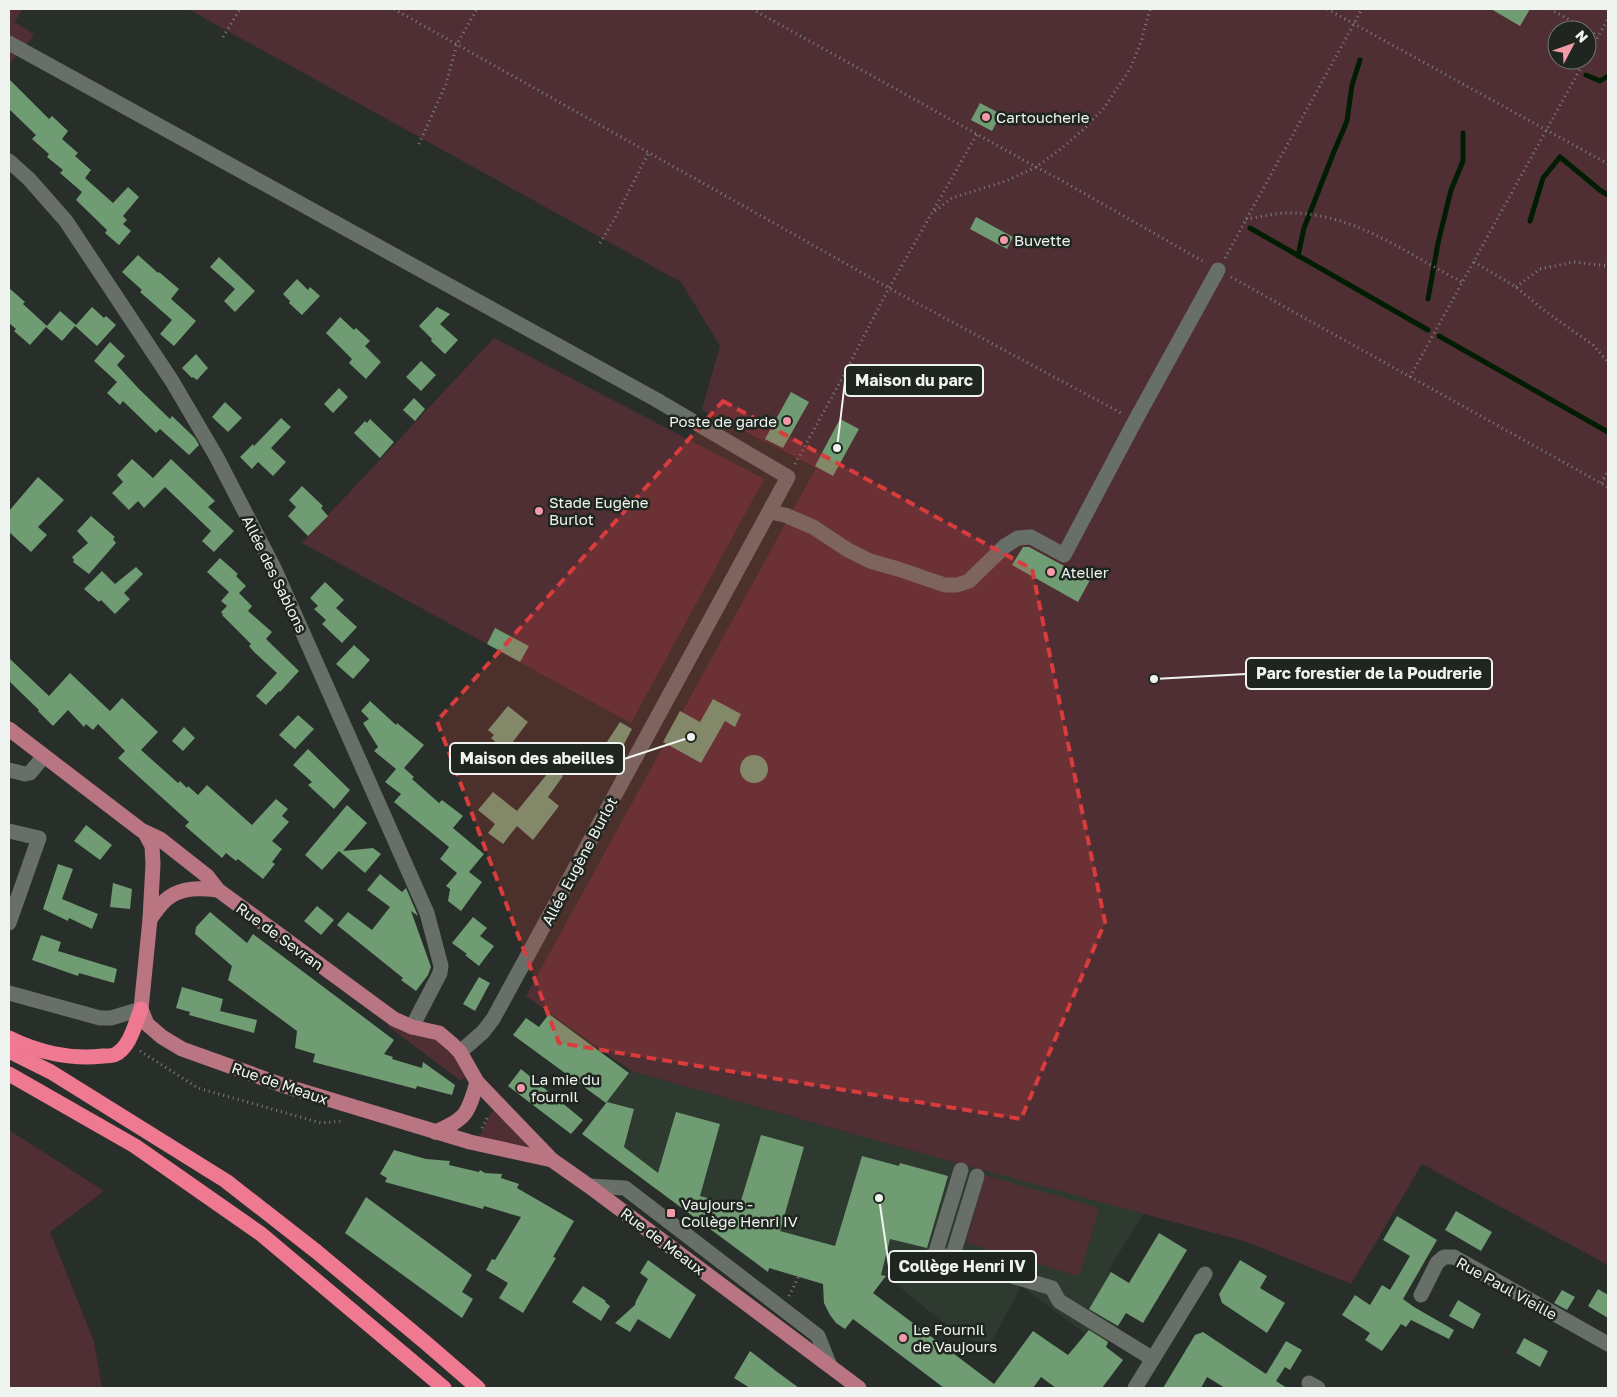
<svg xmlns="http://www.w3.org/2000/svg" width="1617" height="1397" font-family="'Golos Text',sans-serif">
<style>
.built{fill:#2e392f}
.green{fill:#502f34;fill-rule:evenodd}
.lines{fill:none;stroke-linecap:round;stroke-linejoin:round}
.stream{stroke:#001c03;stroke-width:5}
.building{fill:#6f9c73}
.path{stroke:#7d827d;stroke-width:3;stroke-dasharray:1 4;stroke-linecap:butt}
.minor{stroke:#686f68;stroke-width:15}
.major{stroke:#b97581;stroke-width:15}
.highway{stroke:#ef7991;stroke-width:15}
.marked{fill:#d93c3c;fill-opacity:0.2;stroke:#d93c3c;stroke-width:4;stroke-dasharray:10 6;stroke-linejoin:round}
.poi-dot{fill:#f39aa9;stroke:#1f251f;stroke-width:2}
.labels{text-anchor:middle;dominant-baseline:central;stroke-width:5;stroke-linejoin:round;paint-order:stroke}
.poi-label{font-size:15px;fill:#f0f4f0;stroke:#1f251f;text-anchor:start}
.street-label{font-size:15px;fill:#f0f4f0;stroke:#1f251f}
.leader{fill:none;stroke:#f0f4f0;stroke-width:2}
.callout-dot{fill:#f0f4f0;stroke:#1f251f;stroke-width:2}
.callout{fill:#1f251f;stroke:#f0f4f0;stroke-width:2}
.callout-label{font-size:16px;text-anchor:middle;font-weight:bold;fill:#f0f4f0}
</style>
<rect width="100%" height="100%" fill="#282e29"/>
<!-- built -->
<polygon class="built" points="631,1071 935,1157 1144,1213 1108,1271 1140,1290 1104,1348 1021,1286 988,1349 940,1320 886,1276 845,1329 833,1319 826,1309 822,1295 824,1284 769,1268 768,1272 582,1134"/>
<!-- green -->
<g class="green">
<polygon points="9,9 23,9 14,22 34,34 31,39 9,64"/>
<path d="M188 9H1608V1265L1422 1164 1351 1284 1247 1242 935 1157 631 1071 526 996 816 468C779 447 740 430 702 410L720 346 681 282ZM1557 30H1587V60H1557Z"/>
<polygon points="494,338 764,479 631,723 302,543"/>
<polygon points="391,1023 412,1035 430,1037 443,1043 453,1055 465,1077 461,1081 388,1026"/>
<polygon points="495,1110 529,1144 525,1146 478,1140 490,1114"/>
<polygon points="9,1130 104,1191 50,1232 94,1342 102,1388 9,1388"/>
<polygon points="985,1175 1099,1208 1079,1276 966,1243"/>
</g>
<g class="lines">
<!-- stream -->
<g class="stream">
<polyline points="1586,75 1600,81 1608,76"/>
<polyline points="1530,221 1543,178 1560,157 1601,191 1608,195"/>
<polyline points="1250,228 1428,330"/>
<polyline points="1298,256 1304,228 1333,154 1347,121 1352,85 1360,60"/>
<polyline points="1428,299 1438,243 1451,190 1463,161 1463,133"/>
<polyline points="1439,336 1608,432"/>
</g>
</g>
<!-- building -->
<g class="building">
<polygon points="1491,9 1530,9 1520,26"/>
<polygon points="9,79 49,119 52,116 68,131 62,139 78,153 75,156 91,170 85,178 113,203 128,187 139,197 123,216 127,220 123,224 131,231 119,245 105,233 107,230 76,200 82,192 60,173 63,170 47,157 49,154 32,139 36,135 9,109"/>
<polygon points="980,103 1001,114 992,131 971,120"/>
<polygon points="976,217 1013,237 1007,249 970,229"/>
<polygon points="138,255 158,273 159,272 179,289 171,299 196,321 174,346 160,334 172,320 140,292 142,290 122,272"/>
<polygon points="219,257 255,291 235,312 224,301 235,289 210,267"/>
<polygon points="297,279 308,290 310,287 320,296 302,315 289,303 290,301 283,294"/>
<polygon points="9,288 25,302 23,304 47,326 30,345 14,331 16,329 9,323"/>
<polygon points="92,307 104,318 106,316 116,325 97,346 75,326 62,341 46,327 60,311 76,325"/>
<polygon points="437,307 450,314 440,324 458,340 445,354 431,341 432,339 419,326"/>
<polygon points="340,317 354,330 356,328 370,341 365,346 381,362 366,379 349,363 352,359 326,333"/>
<polygon points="110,342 125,356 117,365 139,389 170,419 172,416 195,438 199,445 189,455 160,429 156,433 123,401 120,405 107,393 117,382 94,361"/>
<polygon points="196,354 208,368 197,380 193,377 192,378 182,368"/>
<polygon points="421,361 436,375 421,391 406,377"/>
<polygon points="339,388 348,397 333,413 324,404"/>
<polygon points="791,392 809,402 783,448 765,439"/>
<polygon points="414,398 425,409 415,421 403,410"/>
<polygon points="225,402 242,418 228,432 212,417"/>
<polygon points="281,418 291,427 271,448 286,462 273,476 258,462 252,469 240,457 253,444 254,446"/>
<polygon points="370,419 394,442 380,458 354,433 365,421 367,423"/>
<polygon points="840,419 859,429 833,476 815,466"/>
<polygon points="132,459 153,478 171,459 215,501 208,507 234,531 214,552 202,541 211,531 165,487 144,508 138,501 129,510 112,493 123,482 117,475"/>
<polygon points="38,477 64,500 38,527 47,535 31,552 9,532 9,511"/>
<polygon points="302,486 323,506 321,508 328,516 308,536 288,516 296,507 289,500"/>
<polygon points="91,516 115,537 113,539 116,543 89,574 73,562 74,560 72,557 88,543 77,531"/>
<polygon points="1023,547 1029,547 1090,580 1078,602 1012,565"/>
<polygon points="220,558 238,574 236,576 246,586 239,593 252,606 248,611 272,632 266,639 299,671 280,692 279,691 266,705 256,696 277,673 254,652 249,646 251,644 222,615 223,614 221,612 227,606 221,601 229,592 207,572"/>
<polygon points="136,567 143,574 124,593 130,599 115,614 101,600 99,602 84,589 102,571 115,584"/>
<polygon points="325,582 344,600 336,608 357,627 342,643 322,624 326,620 314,609 318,606 310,598"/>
<polygon points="495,628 529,646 520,662 487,644"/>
<polygon points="354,645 370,660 353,679 336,664"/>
<polygon points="9,658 49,696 70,673 110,711 122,698 158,732 141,750 178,783 180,781 187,788 188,786 198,795 207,785 252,825 276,799 288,809 282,816 289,822 272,841 282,849 272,862 275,864 263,879 238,859 236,861 226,853 222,858 185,826 189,822 118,758 125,751 98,724 93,730 86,724 84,727 68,710 53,726 38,711 39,710 9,681"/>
<polygon points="713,699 741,714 735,727 725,721 701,763 663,742 680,711 700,722"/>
<polygon points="370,701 396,725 397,723 424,745 404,768 414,777 412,779 439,803 442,800 463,816 453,828 484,854 469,872 482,882 461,911 448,901 450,889 446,886 457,873 440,859 449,847 394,802 401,794 385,782 396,769 374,751 378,747 363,723 369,719 361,711"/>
<polygon points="508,706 528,722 506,751 491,738 494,735 488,730"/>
<polygon points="298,715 314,729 295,749 279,735"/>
<polygon points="620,722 632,729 616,759 613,750 599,754"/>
<polygon points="184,727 195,738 183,751 172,741"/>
<polygon points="308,749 350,790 334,809 308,785 312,782 293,765"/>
<circle cx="754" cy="769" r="14"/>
<polygon points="552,768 563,776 548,797 559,806 533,840 517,826 503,844 488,833 495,824 478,810 493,792 517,811"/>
<polygon points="347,805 367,823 343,851 373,848 381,854 365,873 339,851 322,870 305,855"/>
<polygon points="86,825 112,845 100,860 74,841"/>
<polygon points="58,864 73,869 62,899 98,914 92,929 69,918 68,921 43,909"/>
<polygon points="380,874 402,892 406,888 418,916 411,911 431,967 428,975 416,991 401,980 403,978 337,925 348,912 372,930 390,907 367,890"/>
<polygon points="113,883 132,889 130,909 110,907"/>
<polygon points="317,906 334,920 321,935 304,921"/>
<polygon points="210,912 247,943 253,934 394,1040 384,1054 393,1057 392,1059 422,1068 423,1062 455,1085 452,1095 417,1086 416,1089 313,1062 315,1054 295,1048 297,1031 228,980 232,966 195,934 196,927"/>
<polygon points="473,917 487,928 480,936 494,946 479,966 465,955 467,954 452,943"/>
<polygon points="41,935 61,942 58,951 117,969 114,983 79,973 78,976 32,960"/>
<polygon points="479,977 490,983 475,1011 463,1004"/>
<polygon points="182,987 223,999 220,1011 257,1020 254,1033 189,1015 190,1012 176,1008"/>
<polygon points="549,1014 629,1073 606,1103 513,1035 526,1018 539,1027"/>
<polygon points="521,1069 583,1120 571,1134 508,1086"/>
<polygon points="607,1102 634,1109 624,1147 658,1173 676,1112 720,1124 700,1196 739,1207 761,1135 804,1147 780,1231 835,1246 862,1156 899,1166 900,1163 948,1176 927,1248 890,1239 881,1275 886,1276 873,1293 994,1384 1033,1331 1068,1355 1089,1330 1108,1342 1106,1347 1123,1360 1102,1388 1056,1388 1041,1377 1033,1388 944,1388 853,1319 845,1329 836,1323 830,1315 824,1303 823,1284 769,1268 768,1272 582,1134"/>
<polygon points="394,1150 426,1159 450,1161 449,1165 479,1172 480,1170 485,1173 502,1174 501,1178 519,1184 517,1188 574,1221 553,1257 556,1258 523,1313 499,1298 508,1283 486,1270 492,1259 495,1260 521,1217 484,1206 483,1209 385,1182 387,1178 380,1174"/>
<polygon points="366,1197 472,1275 462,1292 473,1299 462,1318 345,1233"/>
<polygon points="1456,1211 1492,1232 1481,1251 1445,1230"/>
<polygon points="1397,1216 1437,1240 1403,1299 1414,1307 1454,1330 1449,1339 1411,1320 1406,1327 1401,1324 1382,1351 1365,1340 1370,1333 1342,1315 1355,1295 1370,1305 1382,1285 1390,1290 1410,1256 1383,1240"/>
<polygon points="1159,1233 1187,1250 1143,1323 1126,1313 1118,1326 1089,1309 1111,1272 1129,1283"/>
<polygon points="648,1260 696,1295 670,1339 638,1319 630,1332 615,1323 635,1305 636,1301 648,1279 640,1273"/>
<polygon points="1240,1260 1267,1276 1260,1288 1285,1303 1267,1333 1222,1303 1219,1294"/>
<polygon points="583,1286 606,1301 605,1302 610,1306 601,1321 572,1302"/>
<polygon points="1598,1289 1608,1295 1608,1318 1588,1306"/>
<polygon points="1562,1290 1575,1297 1567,1310 1554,1303"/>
<polygon points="1458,1300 1481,1314 1473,1329 1449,1316"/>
<polygon points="1203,1332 1266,1374 1286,1341 1302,1350 1290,1370 1285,1367 1276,1381 1287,1388 1225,1388 1207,1377 1201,1388 1163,1388 1195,1335"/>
<polygon points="1524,1338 1548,1351 1540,1367 1516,1353"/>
<polygon points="750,1351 776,1371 799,1388 750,1388 734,1378"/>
</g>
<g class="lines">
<!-- path -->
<g class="path">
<polyline points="394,9 889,288 1121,413"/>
<polyline points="752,9 1036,167 1059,179 1206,263"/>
<polyline points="1327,9 1608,164"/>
<polyline points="1550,9 1598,36"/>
<polyline points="223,37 240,9"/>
<polyline points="1587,56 1608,19"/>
<polyline points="419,144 446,84 457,44 477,9"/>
<polyline points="935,211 952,198 1006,181 1036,167 1061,149 1084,129 1104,108 1130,69 1141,42 1150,9"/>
<path d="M1246 219C1260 217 1275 213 1288 213 1353 212 1407 254 1462 282"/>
<polyline points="600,243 615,218 649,152"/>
<polyline points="1225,258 1362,9"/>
<polyline points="1474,262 1516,287 1545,311 1593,345 1608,362"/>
<polyline points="1231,277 1608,487"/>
<polyline points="1516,287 1540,269 1574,262 1608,266"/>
<polyline points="1410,377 1585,60"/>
<polyline points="795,464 839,384 889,288 977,134"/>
<polyline points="1601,483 1608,471"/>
<polyline points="140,1051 198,1088 321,1123 343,1121"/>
<polyline points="482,1128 488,1116"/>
<polyline points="789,1296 799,1276"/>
</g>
<!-- minor -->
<g class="minor">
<polyline points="9,43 655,399 788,477 493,1019 483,1032 460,1052"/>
<polyline points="9,161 29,179 66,221 172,381 216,456 275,570 427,913 441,966 440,973 412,1027"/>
<polyline points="769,512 785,515 813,527 848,550 870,561 898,569 945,585 957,585 969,581 1005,546 1018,538 1031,537 1064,555 1135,421 1218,270"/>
<polyline points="9,770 25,774 30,773 44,756"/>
<polyline points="9,831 39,838 9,923"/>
<polyline points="9,993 100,1018 111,1018 141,1009"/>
<polyline points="589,1186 625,1188 818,1336 830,1366"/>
<polyline points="935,1255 961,1170"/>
<polyline points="952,1258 977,1176"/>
<path d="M909 1271C922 1258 926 1255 945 1256L1052 1288 1059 1301 1153 1359"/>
<polyline points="1421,1295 1437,1263 1444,1257 1454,1257 1608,1344"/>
<polyline points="1309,1383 1318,1388"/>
<polyline points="1135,1388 1205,1274"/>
</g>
<!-- major -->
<g class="major">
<polyline points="9,729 141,830 160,839 207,876 218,890 394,1019 412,1027 439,1033 452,1044 460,1052 477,1082 552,1160 589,1186 859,1388"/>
<polyline points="145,833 152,846 153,864 150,919 141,1009 147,1024 162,1037 182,1049 285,1086 470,1142 552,1160"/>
<path d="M150 919C155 913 161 903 168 898 182 887 201 888 218 890"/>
<path d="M435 1132C466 1119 468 1114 477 1082"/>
</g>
<!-- highway -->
<g class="highway">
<path d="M9 1038C37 1052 71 1060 103 1056 106 1056 111 1056 114 1055 130 1048 135 1024 141 1009"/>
<polyline points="9,1051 51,1072 226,1181 317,1252 426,1343 478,1388"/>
<polyline points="9,1074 135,1146 261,1234 444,1388"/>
</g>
</g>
<!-- marked area -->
<path class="marked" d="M723 401 1032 569 1105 922 1021 1119 559 1043 437 721Z"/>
<!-- markers -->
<g class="poi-dot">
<circle cx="986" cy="117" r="5"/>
<circle cx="1004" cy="240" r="5"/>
<circle cx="787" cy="421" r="5"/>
<circle cx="539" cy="511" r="5"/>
<circle cx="1051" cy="572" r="5"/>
<circle cx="521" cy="1088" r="5"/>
<rect x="666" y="1208" width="10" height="10" rx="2.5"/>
<circle cx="903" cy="1338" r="5"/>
</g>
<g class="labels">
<!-- poi labels -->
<g class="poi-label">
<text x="996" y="117">Cartoucherie</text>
<text x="1014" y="240">Buvette</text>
<text x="777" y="421" text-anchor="end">Poste de garde</text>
<text x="549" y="502">Stade Eugène<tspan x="549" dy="17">Burlot</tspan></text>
<text x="1061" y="572">Atelier</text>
<text x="531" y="1079">La mie du<tspan x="531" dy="17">fournil</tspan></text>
<text x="681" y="1204">Vaujours -<tspan x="681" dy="17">Collège Henri IV</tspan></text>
<text x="913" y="1329">Le Fournil<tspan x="913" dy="17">de Vaujours</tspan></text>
</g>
<!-- street labels -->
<g class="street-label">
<text transform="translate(275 574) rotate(64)">Allée des Sablons</text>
<text transform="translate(579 861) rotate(-62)">Allée Eugène Burlot</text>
<text transform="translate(280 936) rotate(36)">Rue de Sevran</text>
<text transform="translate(280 1083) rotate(19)">Rue de Meaux</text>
<text transform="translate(663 1241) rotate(37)">Rue de Meaux</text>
<text transform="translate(1507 1288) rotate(29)">Rue Paul Vieille</text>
</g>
</g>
<!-- callouts -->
<path class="leader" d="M837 448L845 381M1154 679L1246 674M691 737L624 759M879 1198L889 1266"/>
<g class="callout-dot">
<circle cx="837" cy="448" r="5"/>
<circle cx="1154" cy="679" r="5"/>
<circle cx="691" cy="737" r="5"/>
<circle cx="879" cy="1198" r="5"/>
</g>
<g class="callout">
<rect x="845" y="365" width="138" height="31" rx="5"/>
<rect x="1246" y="658" width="246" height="31" rx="5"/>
<rect x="450" y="743" width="174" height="31" rx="5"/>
<rect x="889" y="1251" width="147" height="31" rx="5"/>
</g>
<g class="callout-label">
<text x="914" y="386">Maison du parc</text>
<text x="1369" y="679">Parc forestier de la Poudrerie</text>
<text x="537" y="764">Maison des abeilles</text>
<text x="962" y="1272">Collège Henri IV</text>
</g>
<!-- border -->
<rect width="1617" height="1397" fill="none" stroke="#f0f4f0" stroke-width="20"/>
<!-- north arrow -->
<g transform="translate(1572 45) rotate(49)"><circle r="24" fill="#1f251f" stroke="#737873"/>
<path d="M0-4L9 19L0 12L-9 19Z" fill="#f39aa9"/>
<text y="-8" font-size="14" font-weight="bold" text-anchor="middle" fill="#f0f4f0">N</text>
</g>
</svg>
